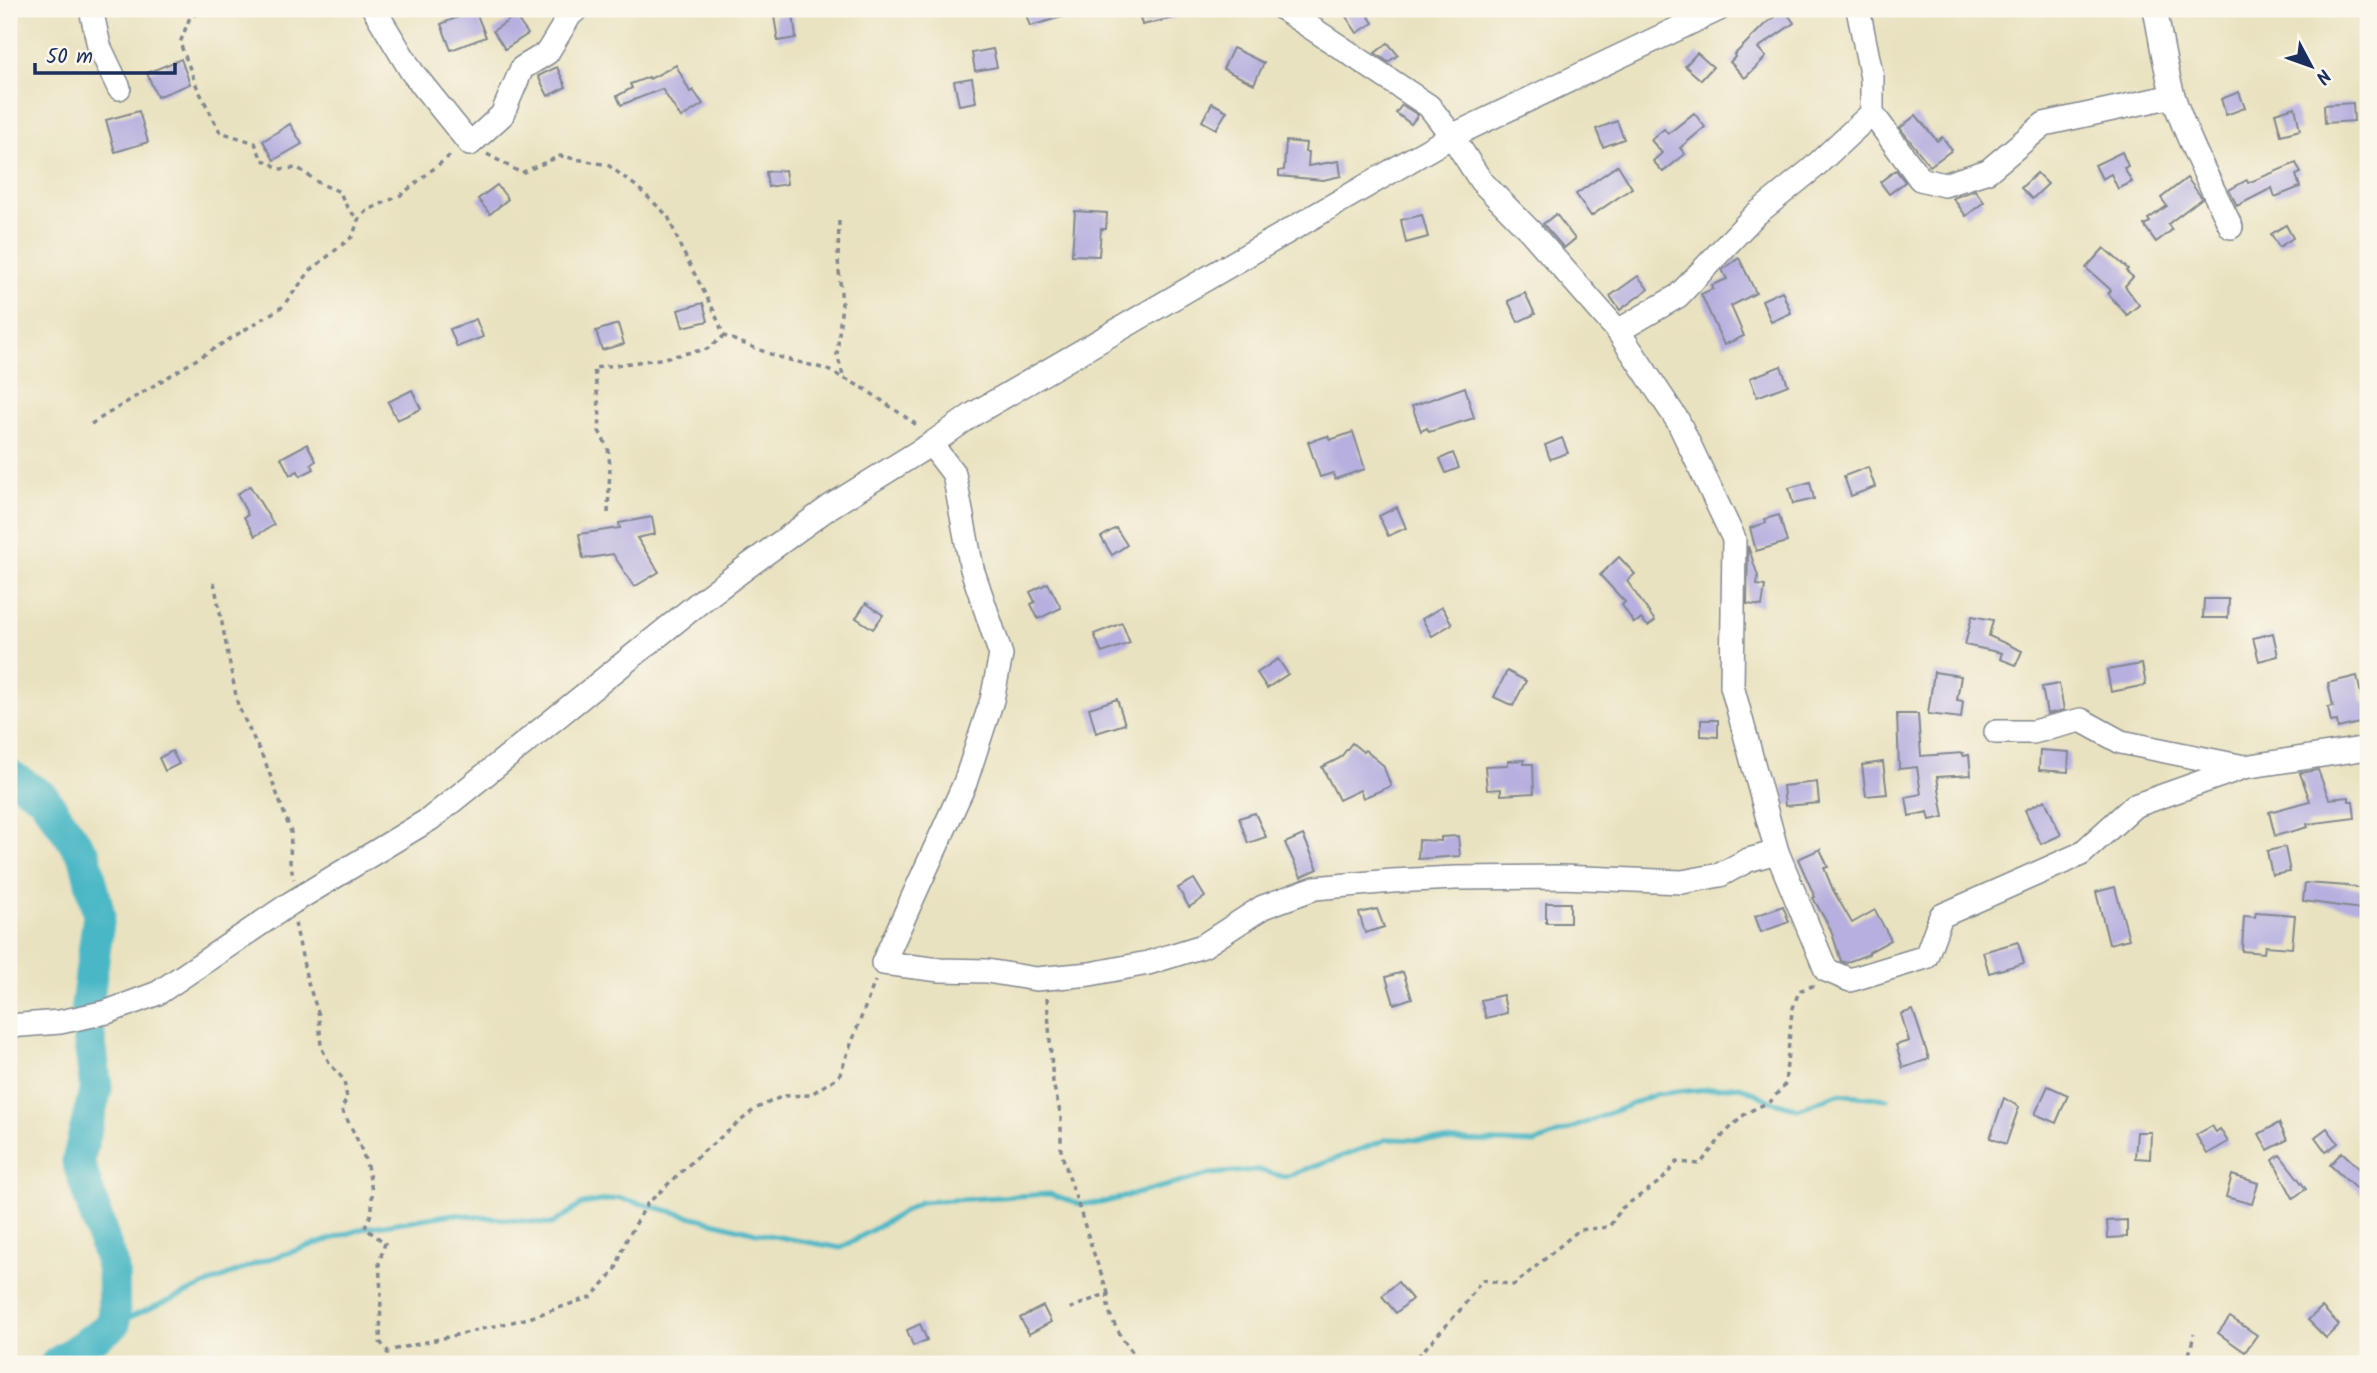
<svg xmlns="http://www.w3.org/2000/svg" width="2377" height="1373" font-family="Kalam,sans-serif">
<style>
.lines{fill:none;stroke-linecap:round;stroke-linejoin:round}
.stream{stroke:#4ab7c5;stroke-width:5}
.river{stroke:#4ab7c5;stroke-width:33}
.building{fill:#b6afdf}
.minor-casing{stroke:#82888f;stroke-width:26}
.path{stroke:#82888f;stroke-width:3.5;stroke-dasharray:5 5;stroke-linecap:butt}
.minor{stroke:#fff;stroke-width:23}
</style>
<rect width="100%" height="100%" fill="#fbf7ec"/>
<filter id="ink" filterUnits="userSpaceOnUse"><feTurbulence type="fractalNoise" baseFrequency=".0143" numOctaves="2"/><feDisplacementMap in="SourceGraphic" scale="14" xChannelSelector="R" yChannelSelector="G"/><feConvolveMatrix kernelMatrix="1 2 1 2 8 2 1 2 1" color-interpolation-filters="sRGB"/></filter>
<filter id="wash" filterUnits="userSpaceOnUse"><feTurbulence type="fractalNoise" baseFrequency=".00686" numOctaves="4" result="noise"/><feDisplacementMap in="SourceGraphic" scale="28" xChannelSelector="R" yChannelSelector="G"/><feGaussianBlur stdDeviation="1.57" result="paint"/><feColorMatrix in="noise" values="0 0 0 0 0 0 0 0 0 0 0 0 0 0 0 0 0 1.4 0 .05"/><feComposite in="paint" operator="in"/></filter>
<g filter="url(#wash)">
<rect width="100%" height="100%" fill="#e9e2c0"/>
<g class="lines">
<!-- stream -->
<polyline class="stream" points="114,1324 257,1263 365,1228 453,1214 552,1224 582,1204 619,1198 756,1233 841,1248 920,1202 1050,1194 1079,1204 1101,1203 1211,1174 1258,1170 1285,1177 1388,1139 1535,1143 1657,1094 1740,1086 1771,1101 1798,1109 1838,1094 1887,1099"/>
<!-- river -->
<g class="river">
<polyline points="9,775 43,797 85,857 99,915 87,1005"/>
<polyline points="56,1364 114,1324 113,1269 78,1161 96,1088 87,1021"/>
</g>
</g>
<g id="blocks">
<!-- building -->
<g class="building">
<polygon points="1024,9 1075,9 1076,13 1030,26"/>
<polygon points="1138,9 1186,9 1187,15 1142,25"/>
<polygon points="1341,9 1364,9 1373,23 1357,33"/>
<polygon points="475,10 486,37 451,50 441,24"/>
<polygon points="1785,10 1794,23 1758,48 1766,57 1745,78 1730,62 1735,57 1734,55 1765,24"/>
<polygon points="793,13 796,38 778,41 774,16"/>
<polygon points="515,16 528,34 505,49 493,31"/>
<polygon points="1388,43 1398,55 1388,62 1375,53"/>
<polygon points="1233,48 1264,63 1254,84 1223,69"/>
<polygon points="993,49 997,67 975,71 972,53"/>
<polygon points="1697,53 1713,67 1701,80 1685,66"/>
<polygon points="181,59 190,84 157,97 147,73"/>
<polygon points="676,65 690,92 693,90 703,104 681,118 662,89 621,105 617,96 632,88 630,84 649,77 650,79"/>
<polygon points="557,67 566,87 548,96 538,76"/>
<polygon points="972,78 976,102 959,105 954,81"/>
<polygon points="2239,92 2245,108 2226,115 2221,99"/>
<polygon points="1212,103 1227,111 1216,129 1202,121"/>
<polygon points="2353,103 2354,121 2325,123 2324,105"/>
<polygon points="1402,105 1418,115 1411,124 1396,113"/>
<polygon points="2295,107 2300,130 2281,135 2275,113"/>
<polygon points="139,111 148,142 115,152 106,120"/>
<polygon points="1694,113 1705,127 1680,148 1685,154 1663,172 1653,161 1662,153 1651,140 1664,129 1668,134"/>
<polygon points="1916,115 1937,141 1942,137 1952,150 1930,166 1900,128"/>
<polygon points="1617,121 1624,139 1603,147 1596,129"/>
<polygon points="290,124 302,144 274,160 263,141"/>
<polygon points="1286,141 1306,143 1305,152 1309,152 1308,166 1339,161 1341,176 1323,180 1279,176 1279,171 1284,170"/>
<polygon points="2122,152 2128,166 2124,168 2132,182 2118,189 2111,174 2102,179 2095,165"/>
<polygon points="2296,163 2301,173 2296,175 2300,187 2275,197 2272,188 2237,206 2229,190 2247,180 2248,183"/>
<polygon points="1618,165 1632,188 1591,216 1576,194"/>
<polygon points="785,170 787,184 768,187 766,172"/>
<polygon points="1896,170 1905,182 1889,194 1880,182"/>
<polygon points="2037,173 2048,184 2032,199 2021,188"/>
<polygon points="2187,178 2202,198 2168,224 2172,230 2156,242 2144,225 2150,222 2148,219 2167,206 2161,198"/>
<polygon points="497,185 508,199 490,214 478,199"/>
<polygon points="1975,190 1984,202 1966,216 1953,198"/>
<polygon points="1075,211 1107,213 1106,229 1101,229 1099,256 1072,255"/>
<polygon points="1556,214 1575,239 1564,248 1543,224"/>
<polygon points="1422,215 1428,237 1406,243 1401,220"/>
<polygon points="2286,225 2293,238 2279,247 2271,234"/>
<polygon points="2104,248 2128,269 2126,271 2133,277 2125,286 2139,305 2127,315 2108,294 2111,290 2086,268"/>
<polygon points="1739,258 1756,293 1731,306 1744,336 1724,345 1701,294 1713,289 1712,285 1727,279 1722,270"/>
<polygon points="1638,276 1648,289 1620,310 1610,296"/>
<polygon points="1782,291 1791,313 1771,322 1762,300"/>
<polygon points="1525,293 1535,314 1518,322 1508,301"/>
<polygon points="703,303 708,321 683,327 678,310"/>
<polygon points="476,319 483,337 457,347 450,329"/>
<polygon points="618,324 624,344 602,350 596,331"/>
<polygon points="1781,366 1788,385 1757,397 1750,378"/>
<polygon points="1465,387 1474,418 1429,432 1427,428 1421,431 1412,406"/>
<polygon points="412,390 421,409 397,420 388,402"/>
<polygon points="1353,432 1365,469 1335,479 1333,473 1320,477 1308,442 1328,436 1330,440"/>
<polygon points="1562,438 1568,453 1550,459 1545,445"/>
<polygon points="307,444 316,461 311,464 314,469 300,476 298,471 290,475 281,458"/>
<polygon points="1453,453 1459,468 1446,473 1440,459"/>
<polygon points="1868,467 1875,487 1851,496 1844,476"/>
<polygon points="1810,482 1814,499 1793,504 1789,488"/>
<polygon points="250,486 274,525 255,536 244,517 248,515 237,494"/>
<polygon points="1397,507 1406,528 1388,536 1379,516"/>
<polygon points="1779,515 1787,542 1756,551 1750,528 1766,523 1765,519"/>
<polygon points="652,517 655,534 637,538 659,572 634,587 613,554 583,559 579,534 620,528 619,523"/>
<polygon points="1116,528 1127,545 1112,555 1101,537"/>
<polygon points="1748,546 1758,576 1757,585 1765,586 1762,606 1747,604"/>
<polygon points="1619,557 1635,574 1627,581 1655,621 1648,626 1641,619 1634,623 1622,605 1625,602 1600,575"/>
<polygon points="1048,583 1061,608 1038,619 1031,604 1035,602 1030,592"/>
<polygon points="2204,599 2229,599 2228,618 2203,618"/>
<polygon points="866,603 883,615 873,629 856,618"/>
<polygon points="1442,607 1452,624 1432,636 1422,619"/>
<polygon points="1972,616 1993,620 1989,636 2022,651 2016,665 2000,659 2002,653 1965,645"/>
<polygon points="1122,623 1130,643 1102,653 1094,634"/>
<polygon points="2273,633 2278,656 2259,661 2253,638"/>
<polygon points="1278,659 1288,674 1267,688 1257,673"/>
<polygon points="2142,664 2146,685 2111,692 2107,670"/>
<polygon points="1507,671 1526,681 1513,706 1494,697"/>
<polygon points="1934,672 1961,676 1957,700 1963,701 1961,718 1928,714"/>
<polygon points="2357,676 2363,703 2368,702 2368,721 2338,728 2337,721 2331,722 2328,707 2333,706 2328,683"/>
<polygon points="2059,684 2064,710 2047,714 2042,687"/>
<polygon points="1117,699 1125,724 1096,733 1089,708"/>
<polygon points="1897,714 1918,714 1921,756 1963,753 1963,756 1969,755 1971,775 1937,777 1944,817 1930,820 1928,812 1909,816 1906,797 1921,794 1917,767 1899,769"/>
<polygon points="1701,720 1718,720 1718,737 1701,736"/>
<polygon points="1352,743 1363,752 1365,750 1383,765 1391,786 1363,798 1360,790 1339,800 1322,767 1340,758"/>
<polygon points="2040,750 2069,752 2068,772 2039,770"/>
<polygon points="172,751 179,764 165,771 159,758"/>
<polygon points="1524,760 1524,764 1533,764 1534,793 1501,795 1501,789 1487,790 1485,766 1508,765 1508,761"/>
<polygon points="1883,762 1887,794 1866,796 1862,765"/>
<polygon points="2318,770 2329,799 2349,797 2349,801 2353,801 2355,818 2307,824 2308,827 2275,836 2269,812 2310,801 2300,773"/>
<polygon points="1817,782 1819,803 1785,806 1783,786"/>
<polygon points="2045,800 2061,835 2041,844 2025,810"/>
<polygon points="1255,813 1266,837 1248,843 1239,818"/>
<polygon points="1303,835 1318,869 1301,877 1285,843"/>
<polygon points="1458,836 1460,856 1418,859 1419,840 1441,841 1441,837"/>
<polygon points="2285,847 2290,872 2272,875 2267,851"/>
<polygon points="1820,849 1828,867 1824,868 1833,890 1852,923 1875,910 1891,940 1869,952 1869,954 1845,963 1841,961 1831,930 1813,898 1815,897 1798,859"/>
<polygon points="1194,879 1205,897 1189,907 1178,888"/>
<polygon points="2305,883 2348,886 2368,890 2368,910 2303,901"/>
<polygon points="2115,887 2129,939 2109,944 2096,892"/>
<rect x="1546" y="903" width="24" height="20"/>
<polygon points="1783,906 1789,922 1761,932 1755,916"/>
<polygon points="1377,909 1384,927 1365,933 1359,913"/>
<polygon points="2256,912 2295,915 2292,948 2265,946 2264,953 2242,951 2244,916 2255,917"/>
<polygon points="2018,942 2024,963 1989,973 1983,952"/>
<polygon points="1403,972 1412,998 1394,1004 1386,977"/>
<polygon points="1503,995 1507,1013 1486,1018 1481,1000"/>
<polygon points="1913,1010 1929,1059 1903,1068 1896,1045 1909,1041 1901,1014"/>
<polygon points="2048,1086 2068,1095 2056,1123 2035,1114"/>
<polygon points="2004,1098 2019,1107 2006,1144 1990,1138"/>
<polygon points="2279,1123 2287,1140 2268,1150 2259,1134"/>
<polygon points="2212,1126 2216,1132 2220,1129 2228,1142 2207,1154 2196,1135"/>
<polygon points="2327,1128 2338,1143 2326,1152 2315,1137"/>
<polygon points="2137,1132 2151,1132 2150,1159 2135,1158"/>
<polygon points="2342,1152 2368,1177 2368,1200 2330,1165"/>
<polygon points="2280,1155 2306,1189 2293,1198 2273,1160"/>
<polygon points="2232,1175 2258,1183 2252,1204 2226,1197"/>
<polygon points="2127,1220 2127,1237 2108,1238 2107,1221"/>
<polygon points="1398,1282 1412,1299 1396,1313 1382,1296"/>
<polygon points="1043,1306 1051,1322 1029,1334 1020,1318"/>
<polygon points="2322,1307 2339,1325 2326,1338 2308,1320"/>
<polygon points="2230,1317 2257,1335 2245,1352 2218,1333"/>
<polygon points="920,1324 927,1340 913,1346 907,1330"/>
</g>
</g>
</g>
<g filter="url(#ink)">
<use href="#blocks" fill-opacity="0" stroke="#82888f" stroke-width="2"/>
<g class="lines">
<defs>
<g id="minor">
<polyline points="91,9 99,46 119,88"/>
<polyline points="374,9 412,72 470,144 502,115 522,68 547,53 570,15 577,9"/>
<polyline points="1283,9 1429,106 1452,136 1481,181 1531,232 1618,331 1678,296 1755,215 1812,169 1872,113 1872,78 1858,9"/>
<path d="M2155 9C2161 39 2165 69 2174 99 2189 143 2211 185 2231 227"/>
<polyline points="1872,113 1920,179 1944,185 1988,171 2044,124 2173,96"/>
<polyline points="1618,331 1678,421 1734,539 1732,686 1777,852 1826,970 1850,980 1926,957 1941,916 2081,854 2134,806 2244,767 2368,748"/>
<polyline points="931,444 954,474 972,569 1001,655 992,700 965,783 883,963 940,970 987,971 1036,979 1090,974 1148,963 1203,946 1263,907 1315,888 1392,881 1455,878 1561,877 1682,882 1720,875 1748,860 1777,852"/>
<polyline points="1996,732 2033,732 2081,720 2121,742 2244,767"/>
<polyline points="9,1026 60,1022 107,1012 158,993 291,903 430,819 700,602 748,566 831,506 931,444 972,415 1452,136 1719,9"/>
</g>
</defs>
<!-- minor casing -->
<use href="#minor" class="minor-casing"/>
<!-- path -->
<g class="path">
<polyline points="207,9 190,17 180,43 197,87 220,132 255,143 262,160 270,162 278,169 298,168 319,183 340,192 345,204 358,220"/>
<polyline points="487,154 521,173 560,156 608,165 636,186 668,216 681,248 714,311 724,336 778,357 826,369 865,389 914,423 919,428"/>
<polyline points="839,221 838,260 842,303 837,355 844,378"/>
<polyline points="91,424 282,307 311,270 353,236 358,220 368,210 401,195 453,153"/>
<polyline points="608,513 610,466 608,448 599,431 600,416 594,368 659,359 707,349 724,336"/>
<polyline points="214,582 238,706 266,764 291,832 290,862 294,879"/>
<path d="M295 923 307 980 319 1015 321 1047 330 1064 344 1080 347 1099 341 1109C358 1137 374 1173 372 1207 372 1214 368 1221 365 1228L385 1243 379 1263 381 1292 380 1342 388 1351"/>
<polyline points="1047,998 1053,1083 1061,1116 1061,1152 1096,1260 1108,1293 1066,1310"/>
<path d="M1108 1293C1104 1318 1127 1344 1141 1364"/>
<polyline points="384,1364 388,1351 529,1318 591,1297 615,1271 626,1241 647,1204 697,1157 755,1109 783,1096 810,1095 839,1076 875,981"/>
<polyline points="1411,1364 1462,1308 1482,1280 1514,1285 1579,1230 1609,1227 1622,1208 1662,1180 1677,1162 1700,1164 1724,1134 1746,1113 1771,1101 1785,1084 1792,1011 1799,991 1815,985"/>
<polyline points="2187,1364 2194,1334"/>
</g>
<!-- minor -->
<use href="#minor" class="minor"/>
</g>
</g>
<!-- margin -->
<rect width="2377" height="1373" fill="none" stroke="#fbf7ec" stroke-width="35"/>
<!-- north arrow -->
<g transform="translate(2311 66) rotate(131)" stroke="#fbf7ec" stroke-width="5" paint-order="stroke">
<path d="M0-5L12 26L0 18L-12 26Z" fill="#1b2f5e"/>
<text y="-10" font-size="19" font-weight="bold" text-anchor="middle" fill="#1b2f5e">N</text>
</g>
<!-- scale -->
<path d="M35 63v10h140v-10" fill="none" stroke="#1b2f5e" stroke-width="3.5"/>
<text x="46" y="63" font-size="21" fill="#1b2f5e" stroke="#fbf7ec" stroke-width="5" paint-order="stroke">50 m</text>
</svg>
